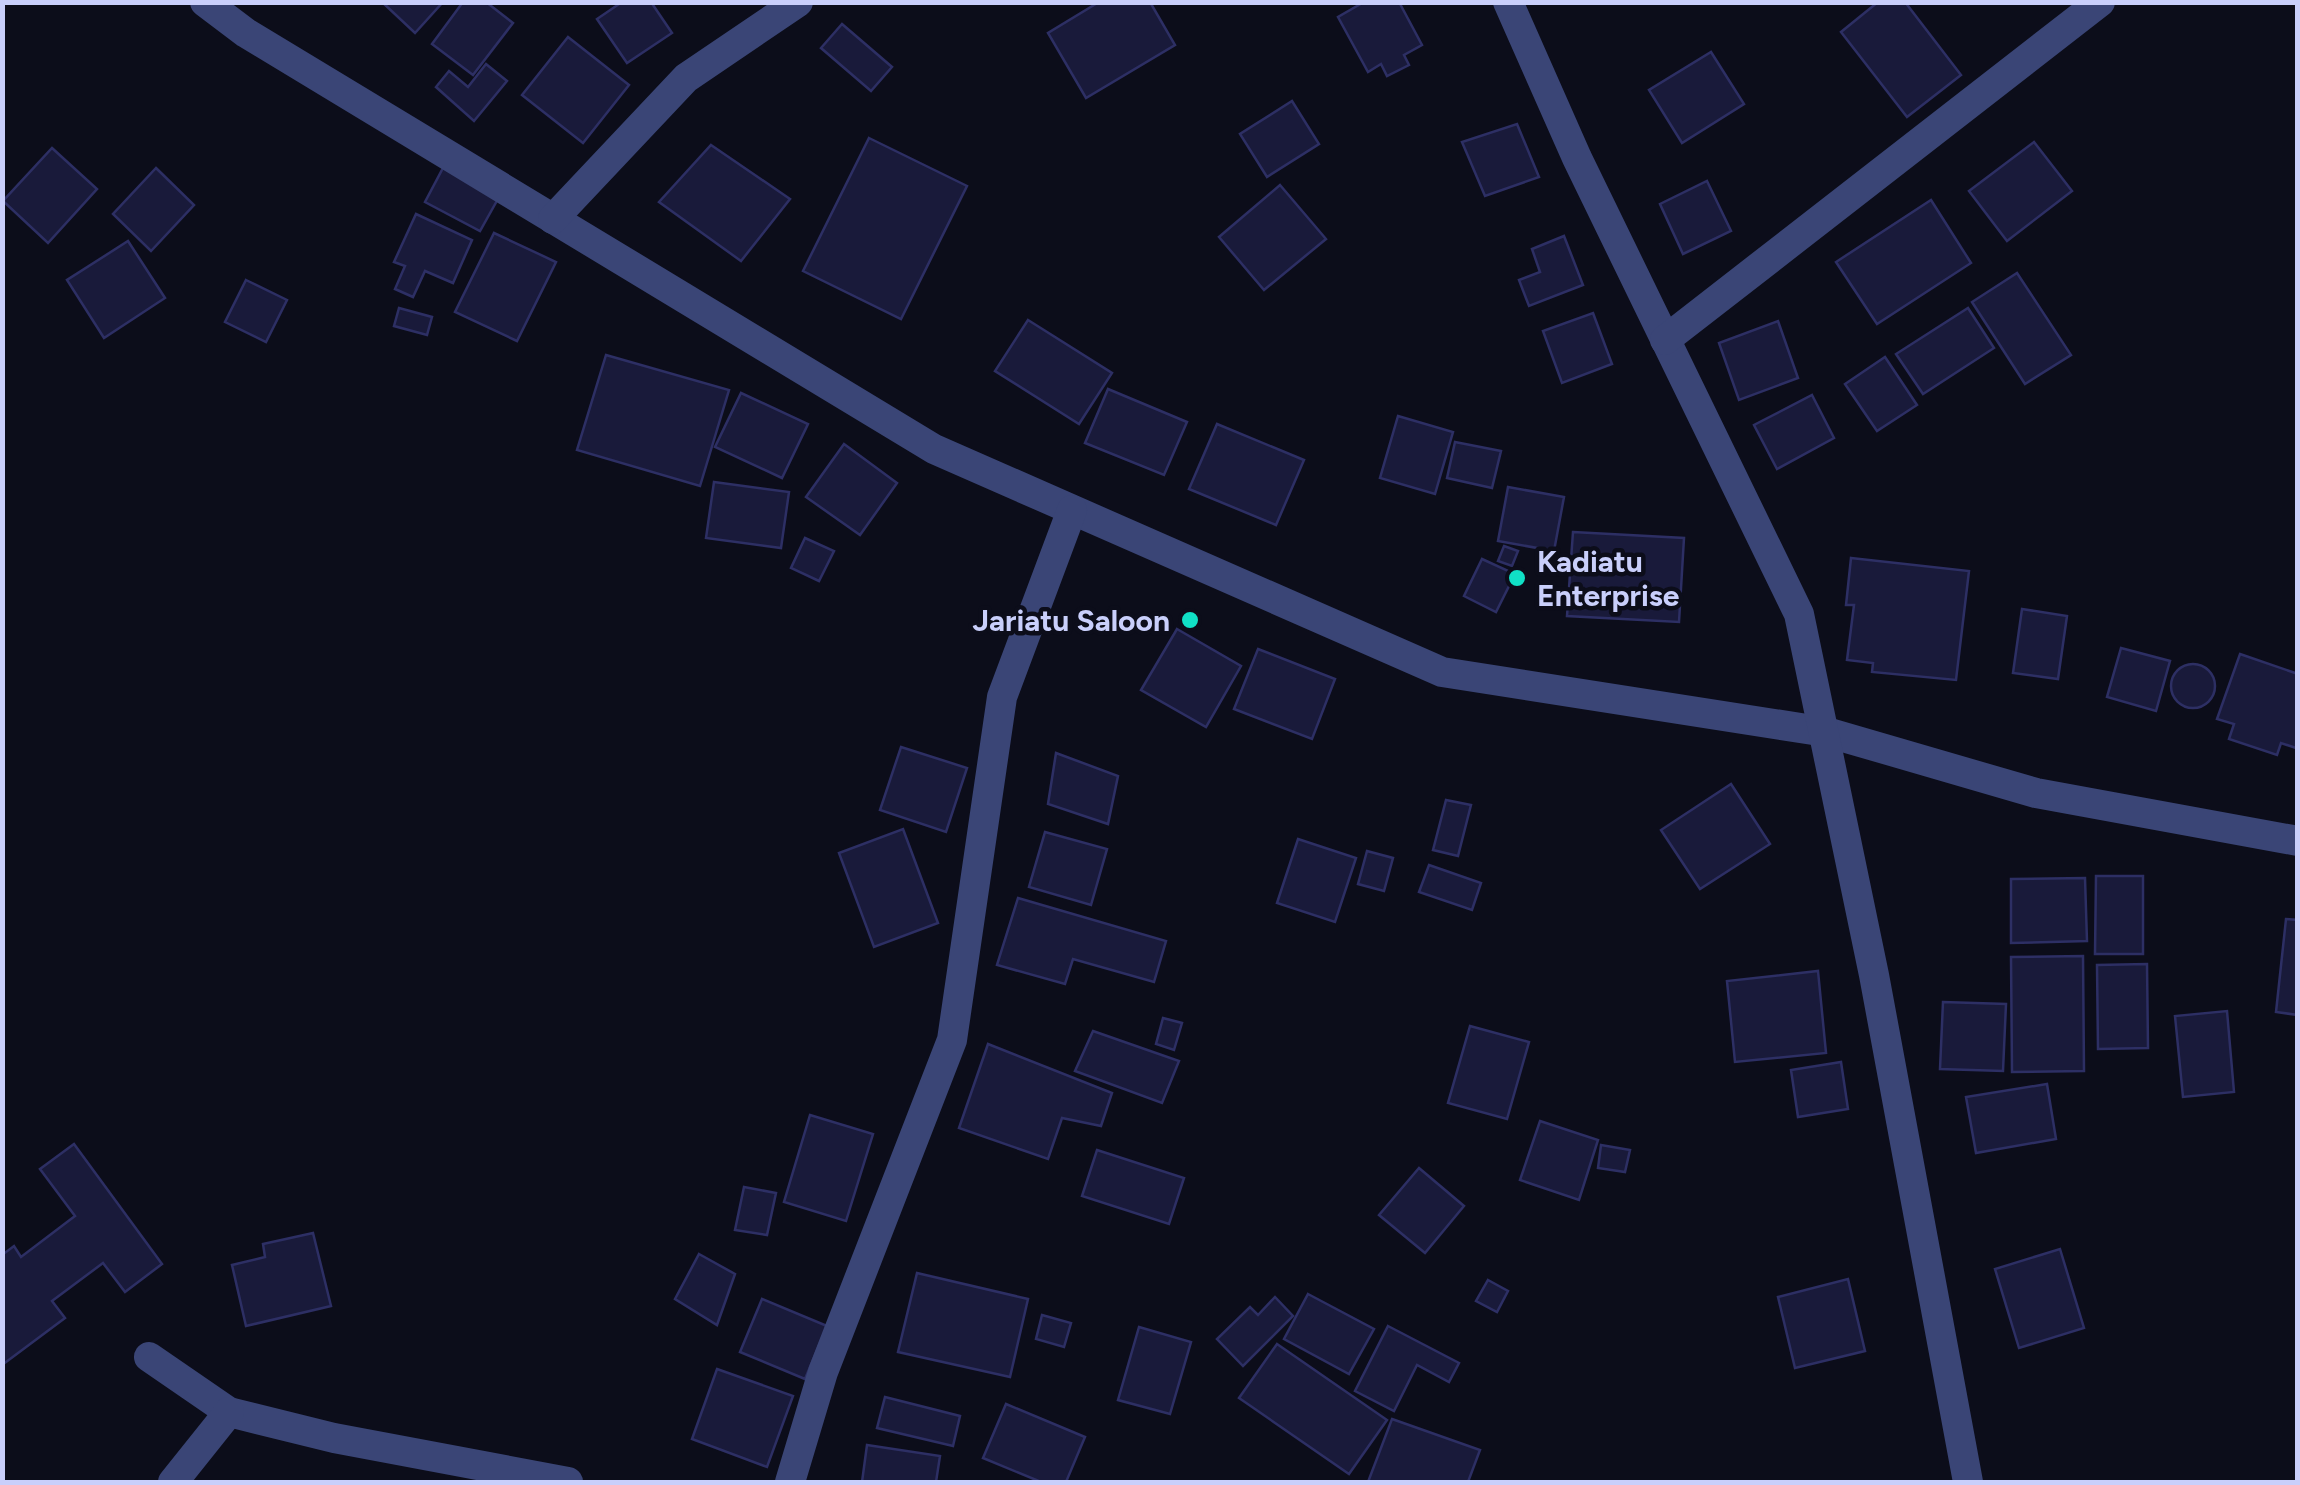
<svg xmlns="http://www.w3.org/2000/svg" width="2300" height="1485" font-family="Figtree,sans-serif">
<style>
.building{fill:#191a3a;stroke:#2d2f64;stroke-width:2.5}
.lines{fill:none;stroke-linecap:round;stroke-linejoin:round}
.minor{stroke:#3a4576;stroke-width:30}
.poi-dot{fill:#10e0c6;stroke:#0c0d1a;stroke-width:4}
.labels{text-anchor:middle;dominant-baseline:central;stroke-width:9;stroke-linejoin:round;paint-order:stroke}
.poi-label{font-size:30px;font-weight:bold;fill:#c9cffb;stroke:#0c0d1a;text-anchor:start}
</style>
<rect width="100%" height="100%" fill="#0c0d1a"/>
<!-- building -->
<g class="building">
<polygon points="382,2 443,2 415,33"/>
<polygon points="463,2 486,2 513,23 473,75 432,44"/>
<polygon points="622,2 651,2 672,33 627,63 597,19"/>
<polygon points="1099,2 1150,2 1175,45 1086,98 1048,33"/>
<polygon points="1364,2 1399,2 1422,45 1404,55 1409,65 1387,76 1381,64 1368,72 1338,17"/>
<polygon points="1878,2 1905,2 1961,75 1907,117 1841,32"/>
<polygon points="842,24 892,67 871,91 821,48"/>
<polygon points="568,37 629,85 583,143 522,95"/>
<polygon points="1711,52 1744,104 1682,143 1649,90"/>
<polygon points="486,64 507,81 474,121 436,87 449,71 468,87"/>
<polygon points="1292,101 1319,144 1267,177 1240,134"/>
<polygon points="1517,124 1539,177 1485,196 1462,142"/>
<polygon points="869,138 967,186 901,319 803,271"/>
<polygon points="2034,142 2072,191 2007,241 1969,191"/>
<polygon points="711,145 790,199 741,261 659,202"/>
<polygon points="52,148 97,189 48,243 3,201"/>
<polygon points="156,168 194,205 151,251 113,214"/>
<polygon points="443,168 499,197 480,231 425,202"/>
<polygon points="1707,181 1731,231 1683,254 1660,204"/>
<polygon points="1280,185 1326,239 1264,290 1219,237"/>
<polygon points="1931,200 1971,263 1877,324 1836,262"/>
<polygon points="416,214 472,240 453,283 425,271 413,297 395,289 405,266 394,262"/>
<polygon points="494,233 556,262 517,341 455,312"/>
<polygon points="1564,236 1583,285 1529,306 1519,280 1540,272 1532,249"/>
<polygon points="128,241 165,298 104,338 67,280"/>
<polygon points="2017,273 2071,355 2025,384 1972,302"/>
<polygon points="246,280 287,300 266,342 225,322"/>
<polygon points="399,308 432,317 427,335 394,326"/>
<polygon points="1968,308 1994,348 1923,394 1896,354"/>
<polygon points="1593,313 1612,364 1562,383 1543,331"/>
<polygon points="1028,320 1112,373 1079,424 995,371"/>
<polygon points="1778,321 1798,378 1739,400 1719,343"/>
<polygon points="606,355 729,390 700,486 577,450"/>
<polygon points="1885,357 1917,405 1877,431 1845,384"/>
<polygon points="1108,389 1187,422 1164,475 1085,443"/>
<polygon points="741,393 808,424 782,478 715,447"/>
<polygon points="1812,395 1834,438 1777,469 1754,425"/>
<polygon points="1398,416 1453,432 1435,494 1380,478"/>
<polygon points="1217,424 1304,460 1276,525 1189,489"/>
<polygon points="1455,442 1501,451 1492,488 1447,478"/>
<polygon points="844,444 897,483 860,535 806,497"/>
<polygon points="714,482 789,492 781,548 706,538"/>
<polygon points="1508,487 1564,497 1554,551 1498,541"/>
<polygon points="1573,532 1684,538 1679,622 1567,616"/>
<polygon points="805,538 834,551 819,581 791,568"/>
<polygon points="1504,546 1518,551 1512,566 1498,561"/>
<polygon points="1851,558 1969,571 1956,680 1872,672 1873,663 1847,660 1854,605 1846,605"/>
<polygon points="1482,559 1515,574 1496,612 1464,596"/>
<polygon points="2022,609 2067,616 2058,679 2013,673"/>
<polygon points="1177,629 1241,666 1206,727 1141,690"/>
<polygon points="2121,648 2170,661 2156,711 2107,697"/>
<polygon points="1258,649 1335,679 1312,739 1234,709"/>
<polygon points="2240,654 2298,674 2296,748 2281,743 2277,755 2229,739 2234,724 2217,719"/>
<circle cx="2193" cy="686" r="22"/>
<polygon points="901,747 967,768 946,832 880,810"/>
<polygon points="1056,753 1118,776 1108,824 1048,804"/>
<polygon points="1731,784 1770,844 1700,889 1661,830"/>
<polygon points="1446,800 1471,805 1458,856 1433,850"/>
<polygon points="903,829 938,923 874,947 839,853"/>
<polygon points="1045,832 1107,849 1091,905 1029,887"/>
<polygon points="1298,839 1356,858 1335,922 1277,903"/>
<polygon points="1367,851 1393,858 1384,891 1358,884"/>
<polygon points="1429,865 1481,883 1472,910 1419,892"/>
<polygon points="2096,876 2143,876 2143,954 2095,954"/>
<polygon points="2085,878 2087,941 2011,943 2011,879"/>
<polygon points="1018,898 1166,941 1154,982 1073,959 1065,984 997,965"/>
<polygon points="2286,919 2298,920 2298,1015 2276,1012"/>
<polygon points="2083,956 2084,1071 2012,1072 2011,957"/>
<polygon points="2147,964 2148,1048 2098,1049 2097,965"/>
<polygon points="1818,971 1826,1053 1735,1062 1727,981"/>
<polygon points="1943,1002 2006,1004 2003,1071 1940,1069"/>
<polygon points="2227,1011 2234,1092 2183,1097 2175,1016"/>
<polygon points="1163,1018 1182,1023 1174,1050 1156,1044"/>
<polygon points="1470,1026 1529,1042 1507,1119 1448,1103"/>
<polygon points="1093,1031 1179,1061 1162,1103 1075,1071"/>
<polygon points="988,1044 1112,1093 1101,1126 1062,1118 1048,1159 959,1128"/>
<polygon points="1841,1062 1848,1109 1798,1117 1791,1070"/>
<polygon points="2047,1084 2056,1139 1976,1153 1966,1097"/>
<polygon points="810,1115 873,1134 846,1221 784,1202"/>
<polygon points="1540,1121 1598,1140 1579,1200 1520,1180"/>
<polygon points="74,1144 162,1264 125,1292 103,1263 52,1301 65,1318 2,1365 2,1255 14,1246 21,1257 75,1216 40,1169"/>
<polygon points="1601,1145 1630,1150 1625,1172 1598,1168"/>
<polygon points="1097,1150 1184,1178 1169,1224 1082,1196"/>
<polygon points="1419,1168 1464,1206 1425,1253 1379,1215"/>
<polygon points="744,1187 776,1193 767,1235 735,1230"/>
<polygon points="313,1233 331,1306 246,1326 232,1265 265,1257 263,1244"/>
<polygon points="2060,1249 2084,1328 2019,1348 1995,1269"/>
<polygon points="699,1254 735,1274 717,1325 675,1299"/>
<polygon points="917,1273 1028,1299 1010,1377 898,1352"/>
<polygon points="1848,1279 1865,1351 1795,1368 1778,1297"/>
<polygon points="1488,1280 1508,1291 1497,1312 1476,1301"/>
<polygon points="1308,1294 1374,1329 1349,1374 1284,1339"/>
<polygon points="1275,1297 1293,1316 1243,1366 1217,1339 1250,1307 1258,1315"/>
<polygon points="762,1299 827,1326 805,1379 740,1352"/>
<polygon points="1042,1315 1071,1323 1064,1347 1036,1339"/>
<polygon points="1388,1326 1459,1363 1449,1382 1417,1365 1394,1411 1355,1391"/>
<polygon points="1139,1327 1191,1342 1170,1414 1118,1400"/>
<polygon points="1277,1344 1387,1420 1349,1474 1239,1398"/>
<polygon points="717,1369 793,1396 767,1467 692,1439"/>
<polygon points="885,1397 960,1416 953,1446 877,1428"/>
<polygon points="1006,1404 1085,1437 1066,1482 1041,1482 983,1458"/>
<polygon points="1392,1419 1480,1450 1468,1482 1368,1482"/>
<polygon points="867,1445 940,1456 936,1482 862,1482"/>
</g>
<g class="lines">
<!-- minor -->
<g class="minor">
<polyline points="205,2 246,33 934,449 1442,672 1826,732 2036,793 2298,841"/>
<polyline points="1508,2 1577,158 1799,614 1874,975 1968,1482"/>
<polyline points="553,219 686,78 798,2"/>
<polyline points="1665,340 2100,2"/>
<polyline points="149,1357 229,1412 334,1438 568,1482"/>
<polyline points="173,1482 229,1412"/>
<polyline points="790,1482 823,1372 952,1040 1002,697 1072,510"/>
</g>
</g>
<!-- markers -->
<g class="poi-dot">
<circle cx="1517" cy="578" r="10"/>
<circle cx="1190" cy="620" r="10"/>
</g>
<g class="labels">
<!-- poi labels -->
<g class="poi-label">
<text x="1537" y="561">Kadiatu<tspan x="1537" dy="34">Enterprise</tspan></text>
<text x="1170" y="620" text-anchor="end">Jariatu Saloon</text>
</g>
</g>
<!-- border -->
<rect width="2300" height="1485" fill="none" stroke="#c9cffb" stroke-width="10"/>
</svg>
